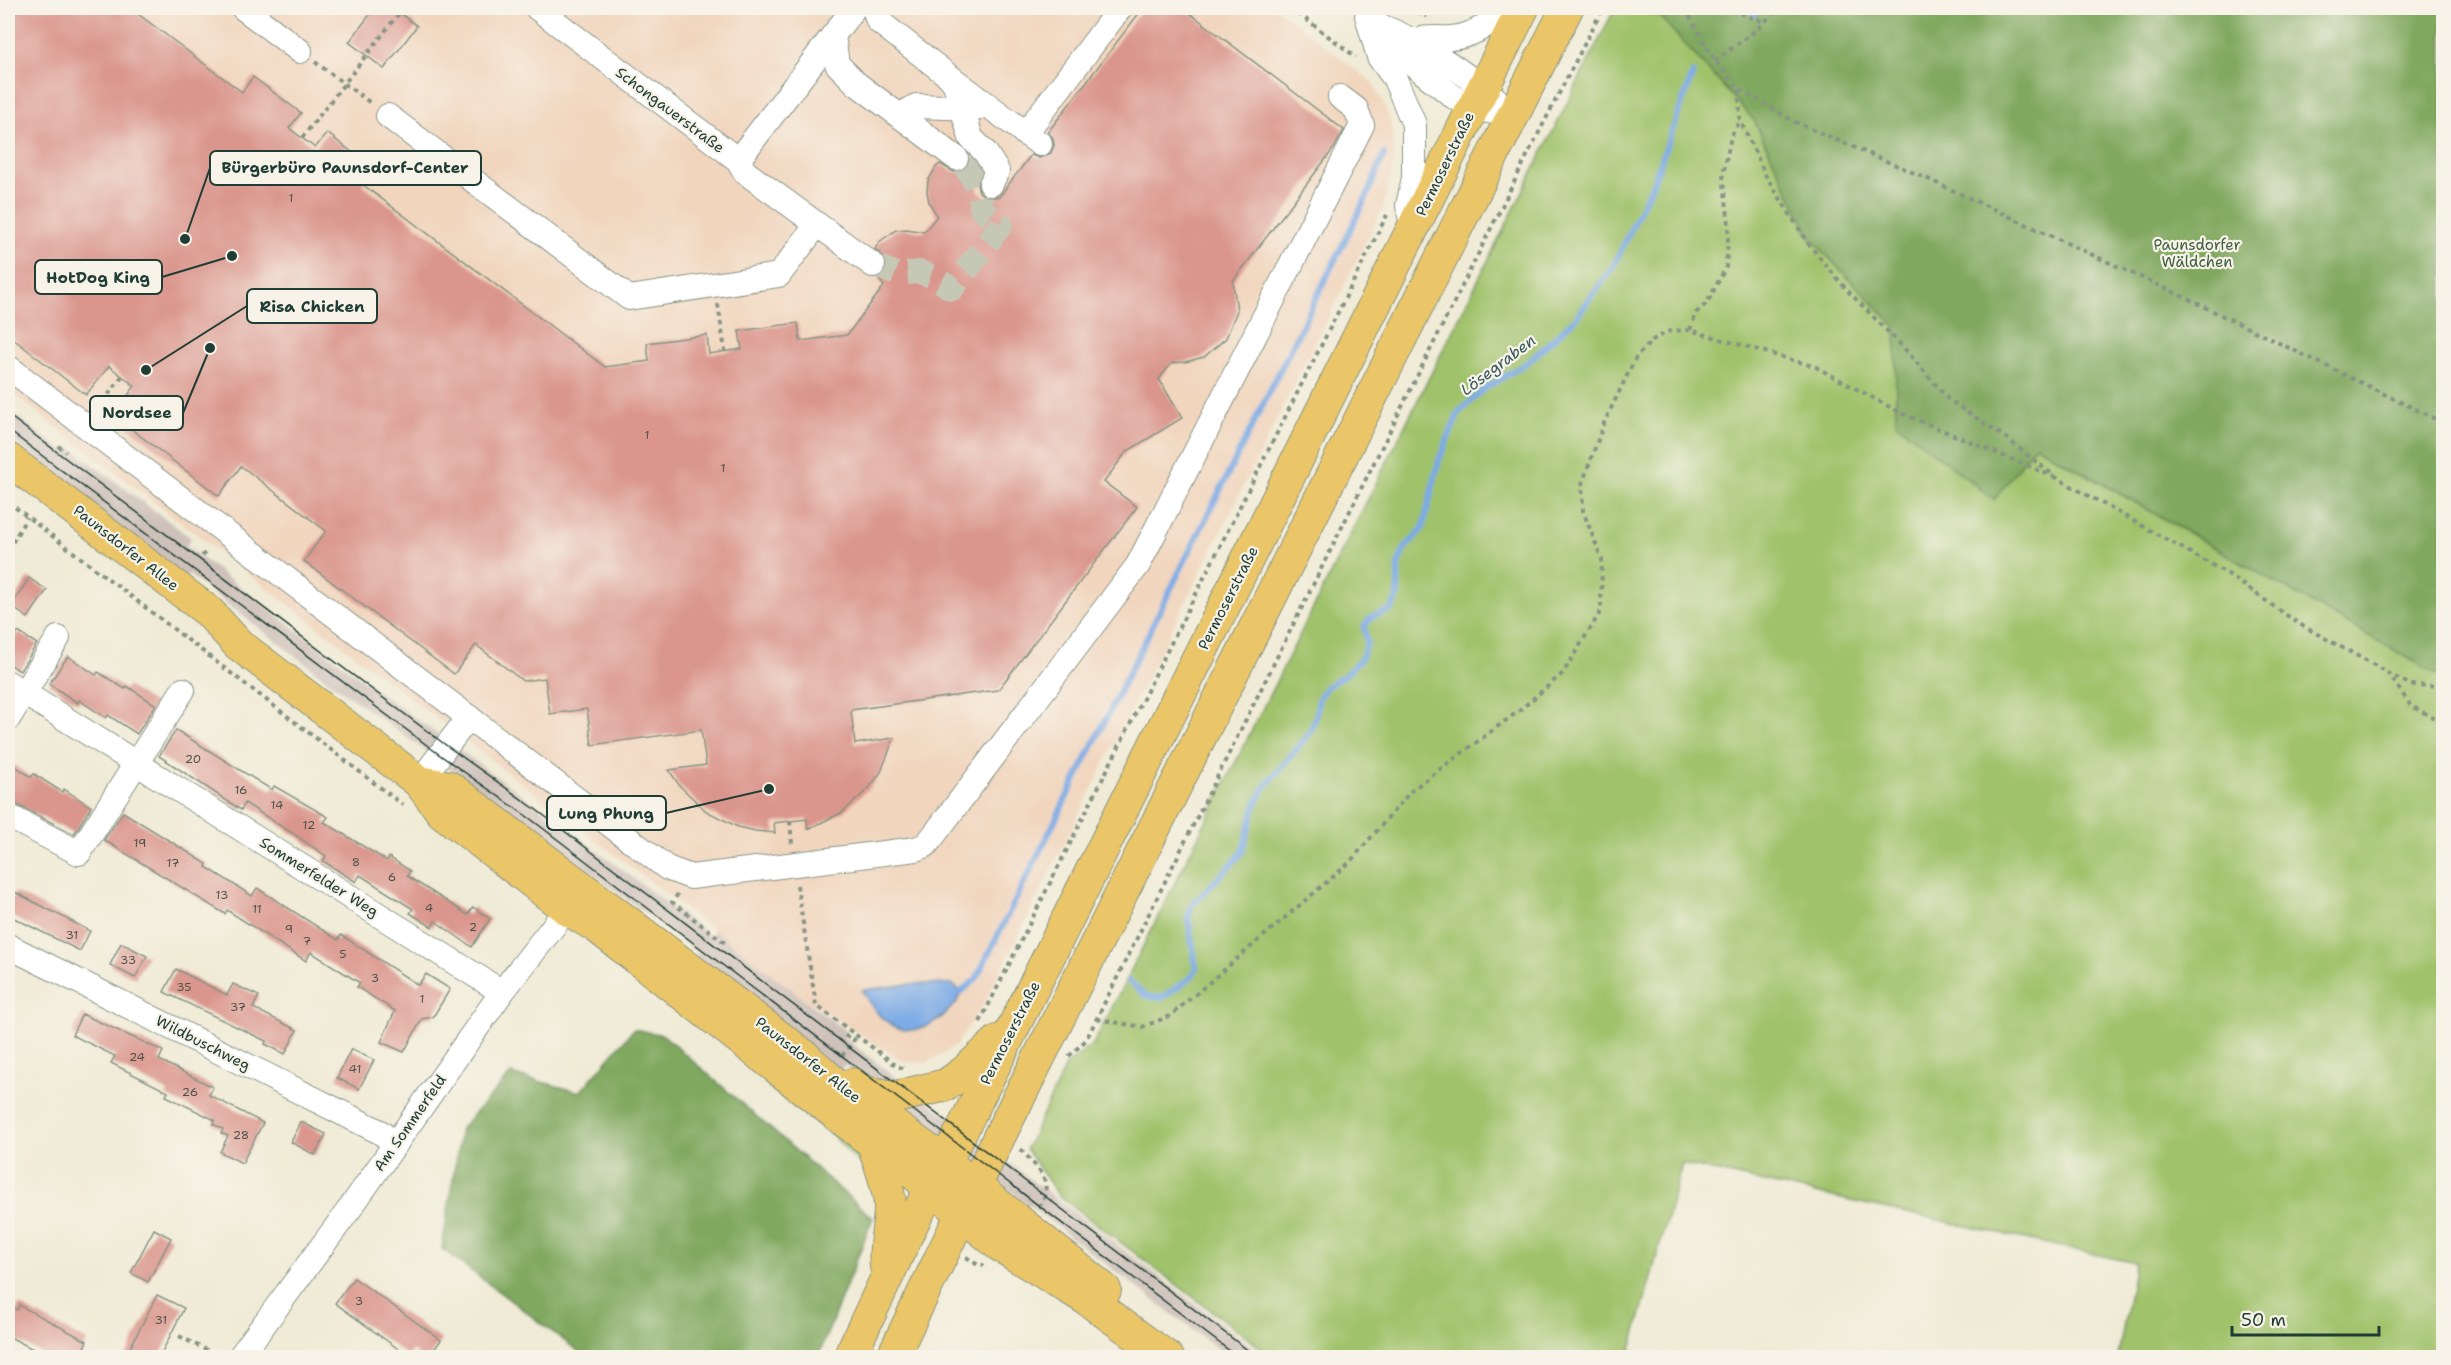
<svg xmlns="http://www.w3.org/2000/svg" width="2451" height="1365" font-family="'Shantell Sans',sans-serif">
<style>
.built{fill:#f1d5bd}
.industrial{fill:#cec1ba}
.green{fill:#a0c26b;stroke:#608050;stroke-width:1.5}
.forest{fill:#80a85f;stroke:#50724a;stroke-width:1.5}
.water{fill:#7baae5;stroke:#4d748c;stroke-width:1.5}
.lines{fill:none;stroke-linecap:round;stroke-linejoin:round}
.stream{stroke:#7baae5;stroke-width:6}
.building{fill:#da958c}
.minor-tunnel{stroke:#c6c8b6;stroke-width:24;stroke-dasharray:24 12;stroke-linecap:butt}
.minor-casing{stroke:#889485;stroke-width:26}
.major-casing{stroke:#889485;stroke-width:34}
.path{stroke:#889485;stroke-width:4;stroke-dasharray:4.5 4.5;stroke-linecap:butt}
.minor{stroke:#fff;stroke-width:24}
.major{stroke:#ebc669;stroke-width:32}
.tram{stroke:#1f3d34;stroke-width:1.5}
.labels{text-anchor:middle;dominant-baseline:central;stroke-width:4.5;stroke-linejoin:round;paint-order:stroke}
.number-label{font-size:12px;fill:#4e534a}
.street-label{font-size:15px;fill:#1f3d34;stroke:#f7f3e8}
.park-label{font-size:15px;fill:#3f5e42;stroke:#f7f3e8}
.water-label{font-size:16px;font-style:italic;fill:#365860;stroke:#f7f3e8}
.leader{fill:none;stroke:#1f3d34;stroke-width:2}
.callout-dot{fill:#1f3d34;stroke:#f7f3e8;stroke-width:2}
.callout{fill:#f7f3e8;stroke:#1f3d34;stroke-width:2}
.callout-label{font-size:16px;text-anchor:middle;font-weight:bold;fill:#1f3d34}
</style>
<rect width="100%" height="100%" fill="#f7f3e8"/>
<filter id="ink" filterUnits="userSpaceOnUse"><feTurbulence type="fractalNoise" baseFrequency=".0167" numOctaves="2"/><feDisplacementMap in="SourceGraphic" scale="12" xChannelSelector="R" yChannelSelector="G"/><feConvolveMatrix kernelMatrix="1 2 1 2 8 2 1 2 1" color-interpolation-filters="sRGB"/></filter>
<filter id="wash" filterUnits="userSpaceOnUse"><feTurbulence type="fractalNoise" baseFrequency=".008" numOctaves="4" result="noise"/><feDisplacementMap in="SourceGraphic" scale="24" xChannelSelector="R" yChannelSelector="G"/><feGaussianBlur stdDeviation="1.35" result="paint"/><feColorMatrix in="noise" values="0 0 0 0 0 0 0 0 0 0 0 0 0 0 0 0 0 1.4 0 .05"/><feComposite in="paint" operator="in"/></filter>
<g filter="url(#wash)">
<rect width="100%" height="100%" fill="#f0ebd6"/>
<!-- built -->
<polygon class="built" points="8,8 1276,8 1373,83 1389,115 1393,138 1394,158 1383,208 986,1000 956,1046 926,1063 904,1062 797,994 8,390"/>
<!-- industrial -->
<polygon class="industrial" points="8,410 64,452 68,446 191,538 186,546 376,690 539,807 710,936 714,930 847,1032 844,1038 1265,1357 1228,1357 861,1077 845,1065 840,1071 692,960 698,953 518,817 339,689 197,581 188,574 180,585 43,480 50,470 8,437"/>
<!-- green -->
<g class="green">
<polygon points="1615,8 1652,8 1754,120 1812,240 1896,327 1896,423 2034,445 2443,678 2443,1357 2118,1357 2135,1263 1682,1164 1629,1357 1273,1357 1059,1196 1026,1149 1067,1064 1093,1044 1118,996"/>
<polygon points="773,1081 855,1149 866,1160 867,1171 833,1136 769,1087"/>
</g>
<!-- forest -->
<g class="forest">
<polygon points="1652,8 2443,8 2443,678 2035,445 1994,500 1896,423 1896,327 1812,240 1754,120"/>
<polygon points="634,1029 663,1035 873,1218 818,1357 586,1357 442,1249 461,1128 511,1074 580,1092"/>
</g>
<!-- water -->
<path class="water" d="M910 984H952L961 992C961 1000 954 1005 948 1011 943 1018 936 1021 929 1025 898 1041 875 1016 862 990Z"/>
<g class="lines">
<!-- stream -->
<g class="stream">
<polyline points="1754,14 1757,8"/>
<polyline points="1129,981 1146,996 1161,998 1191,978 1196,968 1188,918 1191,906 1242,853 1255,806 1264,788 1309,734 1315,720 1319,698 1326,687 1345,675 1361,659 1367,643 1364,627 1371,617 1391,610 1398,595 1398,564 1405,548 1423,528 1439,460 1459,412 1484,389 1528,362 1575,319 1614,265 1653,183 1693,73"/>
<polyline points="961,992 976,979 1367,196 1384,154"/>
</g>
</g>
<g id="blocks">
<!-- building -->
<g class="building">
<polygon points="8,8 130,8 242,92 253,77 301,113 289,128 315,148 327,133 374,169 362,184 605,367 649,361 647,343 707,335 709,354 742,349 739,331 798,323 800,341 847,335 884,286 878,278 884,274 887,266 886,259 875,249 879,242 896,230 907,229 924,232 937,216 929,202 927,192 928,181 936,167 940,164 954,172 961,171 967,167 970,160 974,161 981,172 977,185 979,192 986,197 999,197 1031,155 1039,158 1051,153 1054,145 1053,138 1048,132 1143,8 1183,8 1344,130 1334,148 1233,281 1237,311 1226,338 1204,357 1185,362 1172,363 1159,379 1182,418 1126,452 1104,482 1137,507 998,690 851,710 855,744 894,738 881,772 870,787 843,812 808,829 807,819 774,823 775,833 756,831 738,827 706,811 679,785 669,770 706,765 701,730 592,745 587,709 550,714 545,678 523,681 476,645 454,674 304,561 326,531 241,466 219,496 113,415 135,386 109,366 86,395 8,335"/>
<polygon points="375,8 393,8 417,26 384,69 349,42"/>
<polygon points="29,578 47,590 28,618 11,606"/>
<polygon points="18,632 37,644 20,671 8,663 8,649"/>
<polygon points="68,656 96,675 98,672 125,689 127,686 156,705 137,734 108,715 106,718 79,700 78,703 49,684"/>
<polygon points="176,730 272,790 274,786 328,817 324,822 387,861 389,857 410,871 407,876 468,915 473,907 490,919 472,947 435,921 432,927 410,913 413,909 360,875 356,882 323,861 326,856 292,833 245,803 241,810 159,756"/>
<polygon points="8,761 31,777 34,774 62,792 64,789 91,807 74,834 8,800"/>
<polygon points="123,812 207,864 206,867 252,896 257,888 338,940 341,935 418,985 426,974 450,989 433,1017 422,1019 404,1052 381,1042 395,1011 357,987 360,983 311,952 306,961 227,910 225,914 104,840"/>
<polygon points="15,892 90,931 80,951 8,915 8,907"/>
<polygon points="121,943 147,956 135,978 110,965"/>
<polygon points="176,969 227,995 233,984 259,996 253,1008 297,1030 285,1054 265,1044 266,1041 164,992"/>
<polygon points="82,1014 163,1051 159,1060 213,1087 209,1095 263,1123 242,1163 220,1152 228,1136 221,1133 223,1129 213,1124 215,1120 166,1096 168,1092 111,1063 115,1056 72,1035"/>
<polygon points="351,1049 374,1060 359,1089 337,1078"/>
<polygon points="301,1122 326,1134 315,1155 291,1142"/>
<polygon points="154,1229 171,1238 148,1282 131,1273"/>
<polygon points="354,1278 441,1340 428,1358 422,1358 412,1350 408,1356 335,1303"/>
<polygon points="157,1295 184,1308 159,1358 125,1358"/>
<polygon points="8,1305 17,1310 19,1305 87,1341 79,1358 50,1358 8,1336"/>
</g>
</g>
</g>
<g filter="url(#ink)">
<use href="#blocks" fill-opacity="0" stroke="#889485" stroke-width="1.5"/>
<g class="lines">
<!-- minor-tunnel -->
<path class="minor-tunnel" d="M873 265 897 274 920 272 936 278 952 289 1001 225 982 210C979 187 973 174 956 158"/>
<defs>
<g id="minor">
<polyline points="243,8 300,51"/>
<polyline points="537,8 738,160 745,172 873,265"/>
<polyline points="874,8 878,21 950,77 955,84 971,138 985,152 997,171 991,184"/>
<polyline points="1367,16 1379,57 1395,79 1414,124 1414,178 1408,206 1413,230"/>
<polyline points="1376,23 1382,27 1389,45 1454,97 1473,108 1513,116"/>
<path d="M1382 27C1413 37 1471 77 1496 99"/>
<polyline points="833,36 837,64 857,84 956,158"/>
<path d="M1413 41C1430 36 1435 39 1451 38 1476 36 1490 22 1509 8"/>
<polyline points="950,77 1040,144"/>
<polyline points="388,116 629,298 779,275 816,226"/>
<polyline points="899,116 916,106 978,108"/>
<polyline points="1025,134 1120,8"/>
<polyline points="738,160 854,8"/>
<polyline points="8,367 667,868 691,877 916,849 926,845 934,835 1138,565 1362,125 1356,109 1340,97"/>
<polyline points="8,683 502,992"/>
<polyline points="8,719 58,638"/>
<polyline points="419,782 469,717"/>
<polyline points="8,816 79,853 183,690"/>
<polyline points="8,946 380,1132 396,1144"/>
<polyline points="239,1358 351,1207 502,992 578,895"/>
</g>
<g id="major">
<polyline points="8,459 209,612 238,644 419,782 442,812 567,909 597,927 873,1143 913,1173 999,1245 1088,1300 1168,1358"/>
<polyline points="419,782 449,787 802,1054 832,1081 945,1162 1105,1290"/>
<polyline points="853,1084 864,1092 896,1097 946,1085 963,1073 998,1041"/>
<path d="M873 1143C879 1163 888 1183 890 1204 891 1225 883 1245 886 1266"/>
<polyline points="849,1358 912,1224 961,1132 1523,8"/>
<polyline points="892,1358 1000,1135 1567,8"/>
</g>
</defs>
<!-- minor casing -->
<use href="#minor" class="minor-casing"/>
<!-- major casing -->
<use href="#major" class="major-casing"/>
<!-- path -->
<g class="path">
<polyline points="1291,8 1356,57"/>
<polyline points="1409,8 1427,17"/>
<polyline points="1685,8 1715,61 1739,89 1795,122 1919,175 2184,297 2444,423"/>
<polyline points="1723,8 1765,22 1778,8"/>
<polyline points="1715,61 1765,23"/>
<polyline points="315,62 372,104"/>
<polyline points="1739,89 1740,120 1766,176 1810,246 1846,289 1904,348 1948,399 2006,438 2057,478 2228,574 2299,624 2387,672 2411,706 2444,723"/>
<polyline points="302,138 403,8"/>
<polyline points="718,304 725,351"/>
<polyline points="1690,330 1696,313 1707,303 1726,267 1729,225 1723,175 1731,136 1740,121"/>
<polyline points="98,409 122,376"/>
<polyline points="58,446 66,452"/>
<polyline points="8,502 403,805"/>
<polyline points="8,550 27,517"/>
<polyline points="202,553 206,557"/>
<polyline points="2387,673 2411,685 2444,686"/>
<polyline points="790,821 792,844"/>
<polyline points="797,885 816,1005 897,1066 905,1069"/>
<polyline points="678,894 672,902 725,943"/>
<polyline points="1097,1019 1142,1027 1170,1016 1349,863 1412,790 1520,710 1563,673 1601,611 1602,560 1583,511 1582,484 1604,423 1636,357 1654,339 1670,331 1690,330 1816,367 1901,413 2057,478"/>
<polyline points="980,1022 1387,215"/>
<polyline points="845,1035 853,1041"/>
<polyline points="842,1056 857,1036"/>
<polyline points="1069,1056 1086,1040 1533,144 1603,8"/>
<path d="M1021 1149C1037 1169 1057 1182 1038 1208"/>
<polyline points="966,1257 978,1265 984,1265"/>
<polyline points="179,1336 220,1357"/>
</g>
<!-- minor -->
<use href="#minor" class="minor"/>
<!-- major -->
<use href="#major" class="major"/>
<!-- tram -->
<g class="tram">
<polyline points="8,415 447,746 534,808 1258,1358"/>
<polyline points="8,430 440,755 532,820 1239,1358"/>
</g>
</g>
</g>
<g class="labels">
<!-- number labels -->
<g class="number-label">
<text x="291" y="198">1</text>
<text x="647" y="435">1</text>
<text x="723" y="468">1</text>
<text x="193" y="759">20</text>
<text x="241" y="790">16</text>
<text x="277" y="805">14</text>
<text x="309" y="825">12</text>
<text x="140" y="843">19</text>
<text x="356" y="862">8</text>
<text x="173" y="863">17</text>
<text x="392" y="877">6</text>
<text x="222" y="895">13</text>
<text x="429" y="908">4</text>
<text x="257" y="909">11</text>
<text x="473" y="927">2</text>
<text x="289" y="929">9</text>
<text x="72" y="935">31</text>
<text x="307" y="941">7</text>
<text x="343" y="954">5</text>
<text x="128" y="960">33</text>
<text x="375" y="978">3</text>
<text x="184" y="987">35</text>
<text x="422" y="999">1</text>
<text x="238" y="1007">37</text>
<text x="137" y="1057">24</text>
<text x="355" y="1069">41</text>
<text x="190" y="1092">26</text>
<text x="241" y="1135">28</text>
<text x="359" y="1301">3</text>
<text x="161" y="1320">31</text>
</g>
<!-- street labels -->
<g class="street-label">
<text transform="translate(670 110) rotate(37)">Schongauerstraße</text>
<text transform="translate(1445 164) rotate(-64)">Permoserstraße</text>
<text transform="translate(126 548) rotate(38)">Paunsdorfer Allee</text>
<text transform="translate(1228 598) rotate(-63)">Permoserstraße</text>
<text transform="translate(319 877) rotate(32)">Sommerfelder Weg</text>
<text transform="translate(1010 1033) rotate(-63)">Permoserstraße</text>
<text transform="translate(203 1043) rotate(27)">Wildbuschweg</text>
<text transform="translate(808 1060) rotate(38)">Paunsdorfer Allee</text>
<text transform="translate(410 1123) rotate(-55)">Am Sommerfeld</text>
</g>
<!-- park labels -->
<g class="park-label">
<text x="2197" y="245">Paunsdorfer<tspan x="2197" dy="17">Wäldchen</tspan></text>
</g>
<!-- water labels -->
<g class="water-label">
<text transform="translate(1498 365) rotate(-37)">Lösegraben</text>
</g>
</g>
<!-- callouts -->
<path class="leader" d="M185 239L210 168M232 256L162 277M146 370L247 306M210 348L183 413M769 789L666 813"/>
<g class="callout-dot">
<circle cx="185" cy="239" r="6"/>
<circle cx="232" cy="256" r="6"/>
<circle cx="146" cy="370" r="6"/>
<circle cx="210" cy="348" r="6"/>
<circle cx="769" cy="789" r="6"/>
</g>
<g class="callout">
<rect x="210" y="151" width="271" height="34" rx="6"/>
<rect x="35" y="260" width="127" height="34" rx="6"/>
<rect x="247" y="289" width="130" height="34" rx="6"/>
<rect x="90" y="396" width="93" height="34" rx="6"/>
<rect x="547" y="796" width="119" height="34" rx="6"/>
</g>
<g class="callout-label">
<text x="345" y="173">Bürgerbüro Paunsdorf-Center</text>
<text x="98" y="283">HotDog King</text>
<text x="312" y="312">Risa Chicken</text>
<text x="137" y="418">Nordsee</text>
<text x="606" y="819">Lung Phung</text>
</g>
<!-- margin -->
<rect width="2451" height="1365" fill="none" stroke="#f7f3e8" stroke-width="30"/>
<!-- scale -->
<path d="M2232 1326v9h147v-9" fill="none" stroke="#1f3d34" stroke-width="3"/>
<text x="2241" y="1326" font-size="18" fill="#1f3d34" stroke="#f7f3e8" stroke-width="4.5" paint-order="stroke">50 m</text>
</svg>
